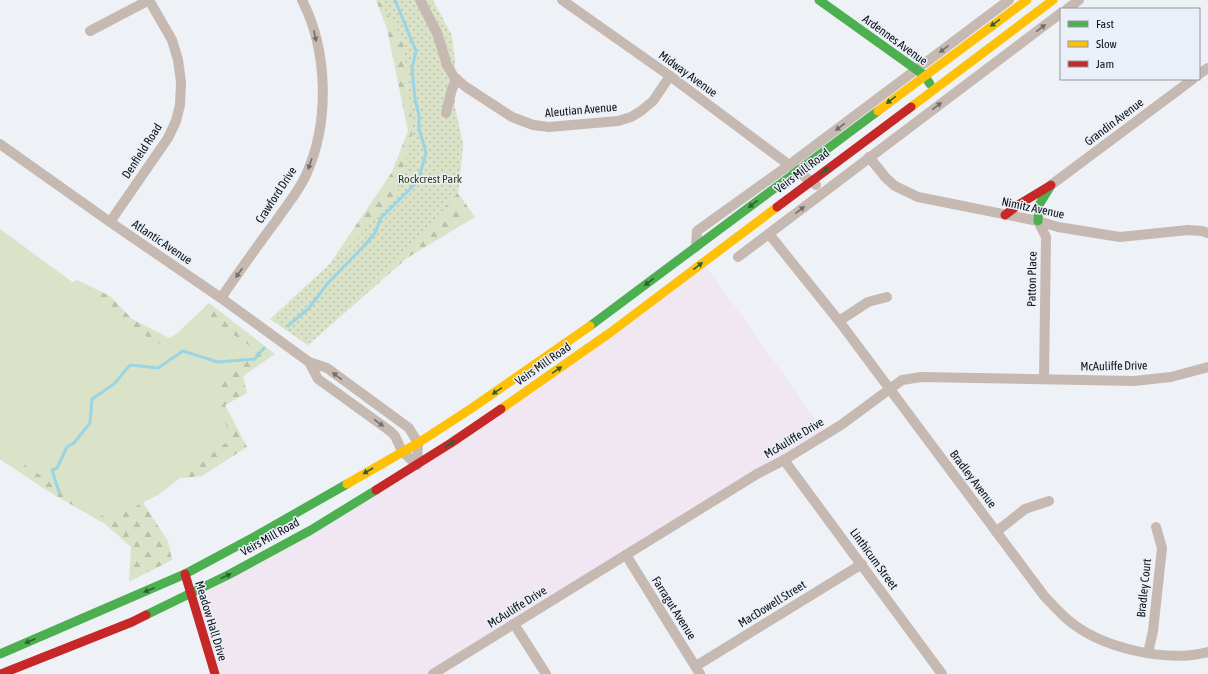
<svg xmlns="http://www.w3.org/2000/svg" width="1208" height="674" font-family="'Asap Condensed',sans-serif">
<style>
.commercial{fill:#f0e7f3}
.forest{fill:url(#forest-firs)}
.park{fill:url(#park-dots)}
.pitch{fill:#dae2c7}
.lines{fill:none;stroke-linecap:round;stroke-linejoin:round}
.stream{stroke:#9bd5e5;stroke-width:3}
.street{stroke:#c5b9b1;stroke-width:10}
.fast{stroke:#4caf50;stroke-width:9}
.slow{stroke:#ffc107;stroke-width:9}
.jam{stroke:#c62828;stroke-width:9}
.oneway{fill:#2e6032}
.oneway2{fill:#746e6b}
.labels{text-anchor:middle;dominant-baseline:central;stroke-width:3;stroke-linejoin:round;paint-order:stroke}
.street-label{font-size:12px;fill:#101215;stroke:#eaf0fa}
.park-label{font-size:12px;fill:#373f10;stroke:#eaf0fa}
</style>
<defs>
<pattern id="forest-firs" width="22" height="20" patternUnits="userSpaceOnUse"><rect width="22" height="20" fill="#dae2c7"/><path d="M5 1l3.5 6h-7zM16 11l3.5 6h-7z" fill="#bac1aa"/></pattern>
<pattern id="park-dots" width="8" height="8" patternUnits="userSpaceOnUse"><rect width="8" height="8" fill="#dae2c7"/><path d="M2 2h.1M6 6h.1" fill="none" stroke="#bac1aa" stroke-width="1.8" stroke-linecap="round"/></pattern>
</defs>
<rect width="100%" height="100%" fill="#eef1f6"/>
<!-- commercial -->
<polygon class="commercial" points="703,262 826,434 433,674 215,674 191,593 417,465"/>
<!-- forest -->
<g class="forest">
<polygon points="376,0 408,0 463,144 458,193 475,217 407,258 308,345 270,319 288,314 329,265 392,172 408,131 387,29"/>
<polygon points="77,280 110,296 132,319 171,339 209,303 275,354 243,376 247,393 225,405 247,447 202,476 182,478 167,469 122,471 168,541 172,560 129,582 131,547 105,524 46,490 0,459 0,409 52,293"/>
</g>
<!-- park -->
<polygon class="park" points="379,0 433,0 452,36 455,61 455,107 463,144 458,193 407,250 308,345 270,319 356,240 397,194 413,130 403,39"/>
<!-- pitch -->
<polygon class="pitch" points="0,229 157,344 209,318 250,346 214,388 231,439 158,495 109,520 0,449"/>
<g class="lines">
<!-- stream -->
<g class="stream">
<polyline points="288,326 309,308 328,283 364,246 375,233 381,218 418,181 426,153 419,128 419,116 415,98 412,69 416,51 395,0"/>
<polyline points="59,492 52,470 57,468 67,447 74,443 90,423 92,399 114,384 130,365 158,368 183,351 218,362 255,359 264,348"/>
</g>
<!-- street -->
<g class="street">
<polyline points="420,0 437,33 447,65 454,77 466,87 512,117 533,125 549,127 618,121 631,117 641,111 653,101 670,76"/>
<polyline points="562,0 670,76 816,185"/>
<polyline points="1067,9 1079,0"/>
<polyline points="90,31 149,0 172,40 178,60 181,82 180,105 176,121 168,138 110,222"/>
<polyline points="1199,74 1208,68"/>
<polyline points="446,113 452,89 457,79"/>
<polyline points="0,144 110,222 221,298 309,362 327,368 409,428 418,443 417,465"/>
<polyline points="869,157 886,178 895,186 918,197 1038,221 1058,227 1120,237 1188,230 1202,231 1208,233"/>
<polyline points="1051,185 1193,79"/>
<polyline points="1038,221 1046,237 1044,379"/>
<path d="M769 234 839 321 1045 597C1052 604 1059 612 1067 619 1100 648 1166 663 1208 652"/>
<polyline points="696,247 697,231 789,165 1009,0"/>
<polyline points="738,257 1061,13"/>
<path d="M221 298C239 272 257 246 276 221 286 206 299 191 306 175 330 122 328 51 302 0"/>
<polyline points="839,321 868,302 887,297"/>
<polyline points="309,362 318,379 390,431 395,436 402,451 417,465"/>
<polyline points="784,460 942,674"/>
<polyline points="996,532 1025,509 1049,501"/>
<polyline points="626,555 700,674"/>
<polyline points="514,624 546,674"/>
<polyline points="1148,653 1153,631 1162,548 1156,527"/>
<polyline points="696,666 862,564"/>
<polyline points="433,674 757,474 784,460 841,425 902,380 921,377 1134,381 1171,377 1208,367"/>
</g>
<!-- fast -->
<g class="fast">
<polyline points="819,0 924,75 930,84"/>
<polyline points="1038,221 1039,205 1050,187"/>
<polyline points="590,326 878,111"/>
<polyline points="146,615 228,575 311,530 376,490"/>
<polyline points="0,654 185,574 254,537 347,484"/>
</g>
<!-- slow -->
<g class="slow">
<polyline points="911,107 1053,0"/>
<polyline points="878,111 1027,0"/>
<polyline points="501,409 611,332 777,207"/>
<polyline points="347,484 418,443 472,408 590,326"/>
</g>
<!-- jam -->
<g class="jam">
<polyline points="777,207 911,107"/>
<polyline points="1005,215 1018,205 1051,185"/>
<polyline points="376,490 451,443 501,409"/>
<polyline points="185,574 215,674"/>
<polyline points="1,674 132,622 146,615"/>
</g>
</g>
<!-- one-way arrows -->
<defs><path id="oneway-solid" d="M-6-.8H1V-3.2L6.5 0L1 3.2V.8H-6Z"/></defs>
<g class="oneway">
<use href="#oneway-solid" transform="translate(995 23) rotate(144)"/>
<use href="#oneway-solid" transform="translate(891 100) rotate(143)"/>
<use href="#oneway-solid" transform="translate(824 171) rotate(-37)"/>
<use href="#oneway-solid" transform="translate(753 204) rotate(143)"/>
<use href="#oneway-solid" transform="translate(698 266) rotate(-37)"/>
<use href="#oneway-solid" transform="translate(649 282) rotate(142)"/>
<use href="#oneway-solid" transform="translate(557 370) rotate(-35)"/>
<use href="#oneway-solid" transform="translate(497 391) rotate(145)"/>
<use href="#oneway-solid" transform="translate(450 444) rotate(-33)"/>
<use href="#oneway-solid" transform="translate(368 471) rotate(150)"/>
<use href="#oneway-solid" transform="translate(226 576) rotate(-26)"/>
<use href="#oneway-solid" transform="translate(149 590) rotate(157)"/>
<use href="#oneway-solid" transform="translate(30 641) rotate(157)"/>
</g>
<g class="oneway2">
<use href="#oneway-solid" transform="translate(1041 28) rotate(-37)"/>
<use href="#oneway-solid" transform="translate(315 36) rotate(78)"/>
<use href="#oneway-solid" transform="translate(944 49) rotate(143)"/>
<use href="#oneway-solid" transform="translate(937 106) rotate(-37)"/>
<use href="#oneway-solid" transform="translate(840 127) rotate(143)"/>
<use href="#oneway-solid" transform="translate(310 164) rotate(109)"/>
<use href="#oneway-solid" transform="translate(800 210) rotate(-38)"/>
<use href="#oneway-solid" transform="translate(239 273) rotate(125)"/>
<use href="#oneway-solid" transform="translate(337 376) rotate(-143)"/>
<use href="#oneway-solid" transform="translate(379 423) rotate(36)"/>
</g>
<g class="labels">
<!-- street labels -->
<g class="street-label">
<text transform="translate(895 40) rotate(36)">Ardennes Avenue</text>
<text transform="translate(688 74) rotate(36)">Midway Avenue</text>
<text transform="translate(581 110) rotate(-5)">Aleutian Avenue</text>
<text transform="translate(1114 122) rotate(-37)">Grandin Avenue</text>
<text transform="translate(142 151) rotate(-57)">Denfield Road</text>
<text transform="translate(802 171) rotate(-37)">Veirs Mill Road</text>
<text transform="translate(276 195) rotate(-57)">Crawford Drive</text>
<text transform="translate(1033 208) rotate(12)">Nimitz Avenue</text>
<text transform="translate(162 242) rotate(34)">Atlantic Avenue</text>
<text transform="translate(1032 279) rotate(-89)">Patton Place</text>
<text transform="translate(543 364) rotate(-35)">Veirs Mill Road</text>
<text transform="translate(1114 366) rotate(-1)">McAuliffe Drive</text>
<text transform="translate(794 438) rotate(-31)">McAuliffe Drive</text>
<text transform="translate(973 479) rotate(53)">Bradley Avenue</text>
<text transform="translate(270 537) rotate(-29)">Veirs Mill Road</text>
<text transform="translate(874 559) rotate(54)">Linthicum Street</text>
<text transform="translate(1144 588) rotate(-84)">Bradley Court</text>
<text transform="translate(772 604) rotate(-32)">MacDowell Street</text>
<text transform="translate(517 607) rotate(-32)">McAuliffe Drive</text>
<text transform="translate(674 608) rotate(58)">Farragut Avenue</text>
<text transform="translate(211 621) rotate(73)">Meadow Hall Drive</text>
</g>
<!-- park labels -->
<g class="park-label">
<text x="430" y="179">Rockcrest Park</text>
</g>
</g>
<!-- legend -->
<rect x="1060" y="8" width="140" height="72" fill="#eaf0fa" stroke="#93979e"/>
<rect x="1068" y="21" width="20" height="6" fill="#4caf50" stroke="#93979e"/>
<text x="1096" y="28" font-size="12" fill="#101215">Fast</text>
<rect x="1068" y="41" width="20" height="6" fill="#ffc107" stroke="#93979e"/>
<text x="1096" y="48" font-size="12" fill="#101215">Slow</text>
<rect x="1068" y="61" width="20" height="6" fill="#c62828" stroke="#93979e"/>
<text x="1096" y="68" font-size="12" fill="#101215">Jam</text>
</svg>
